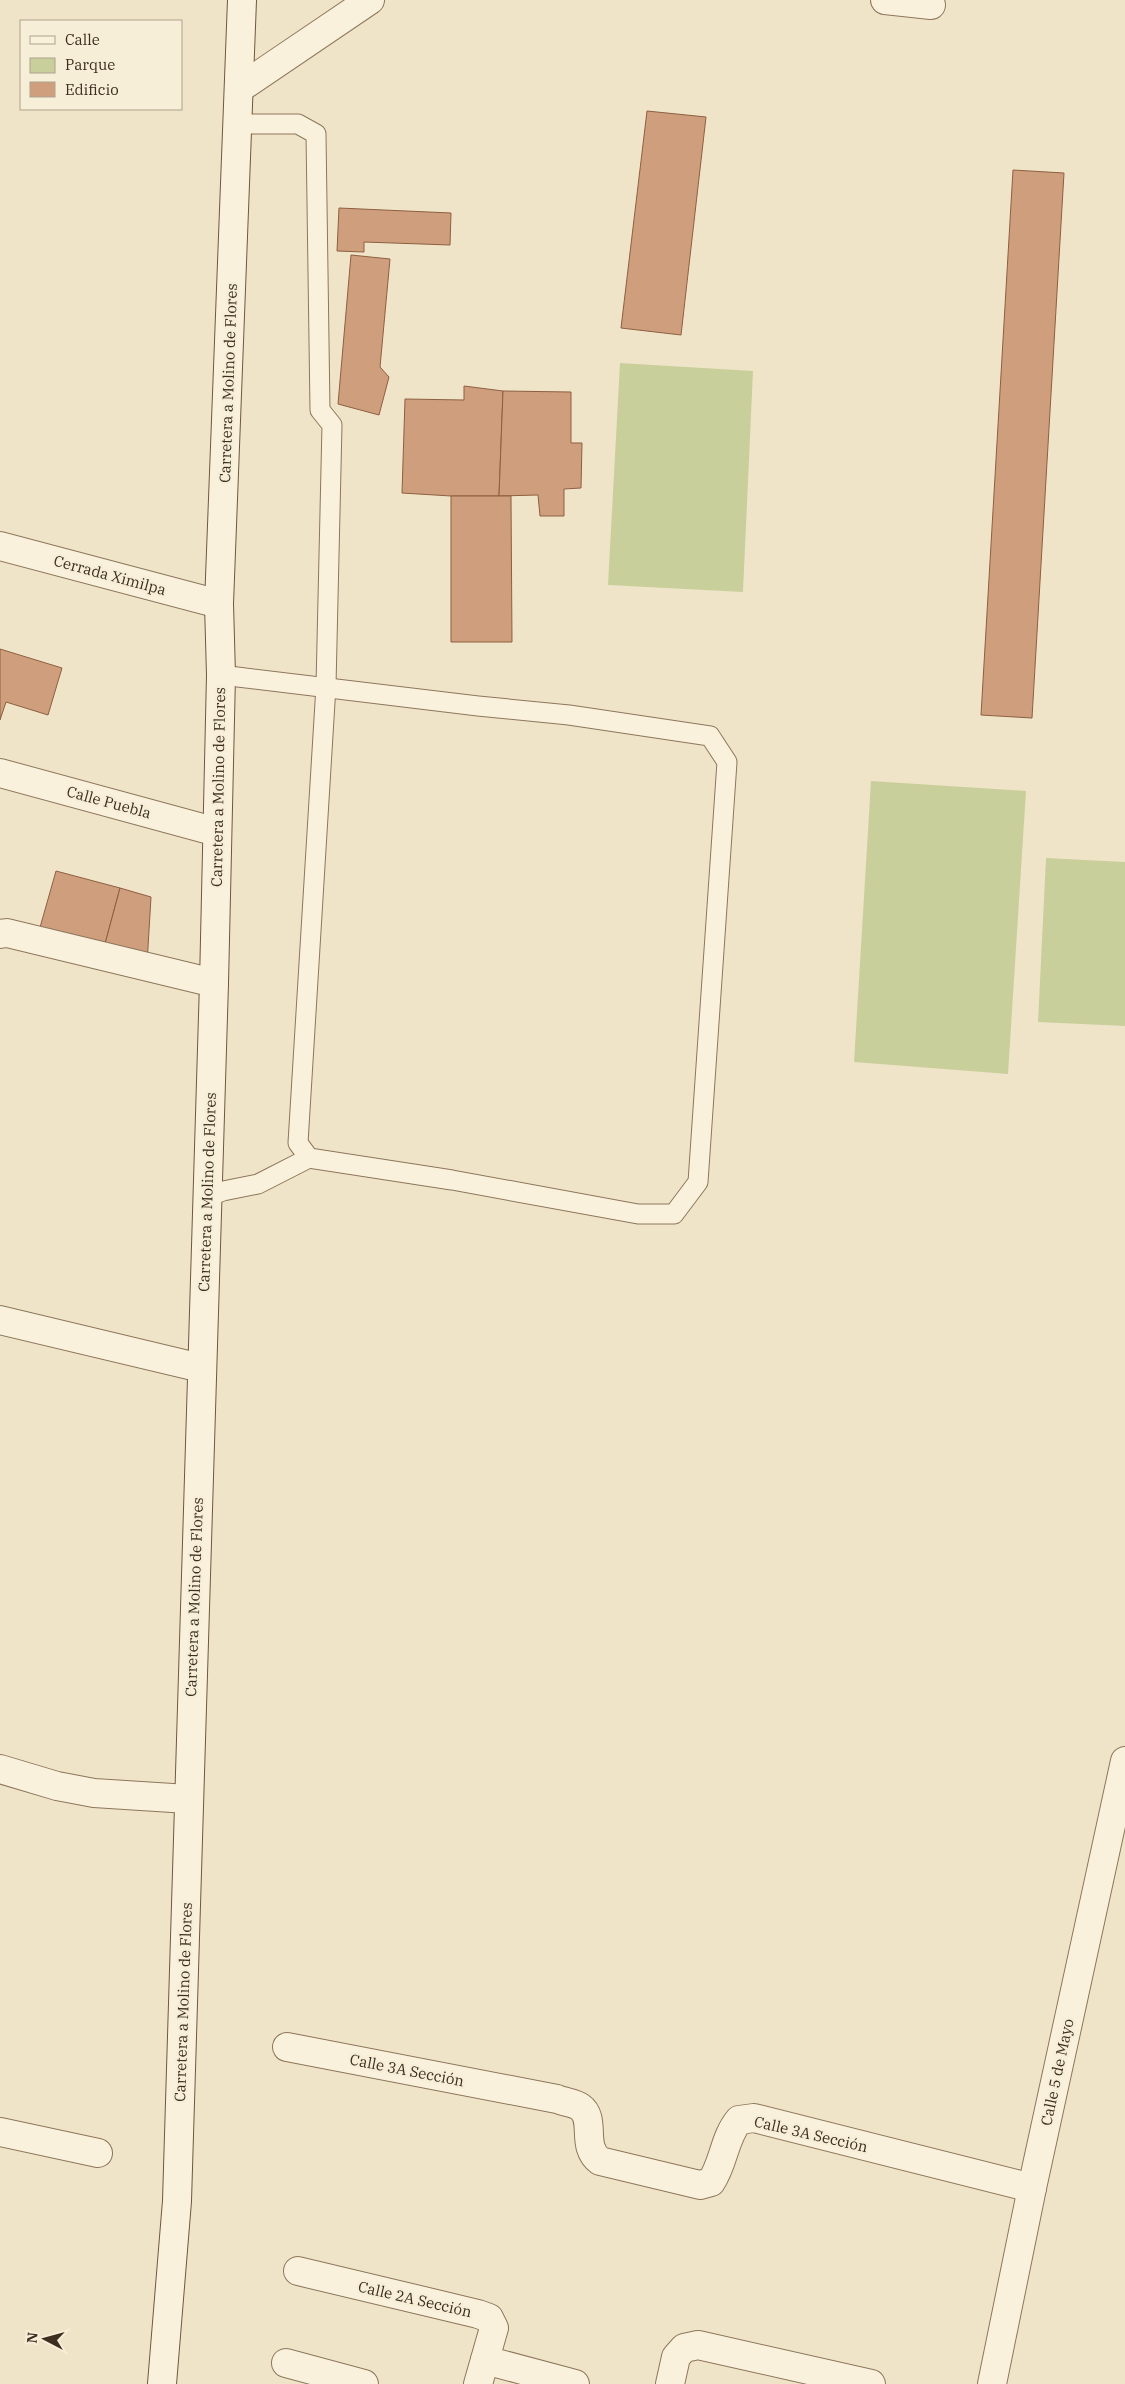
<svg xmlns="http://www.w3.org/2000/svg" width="1125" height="2384" font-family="'IBM Plex Serif',serif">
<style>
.green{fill:#c9cf9b}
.building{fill:#cf9f7d;stroke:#8d5f41}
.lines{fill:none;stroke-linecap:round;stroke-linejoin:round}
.lane-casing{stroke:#8d765c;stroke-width:21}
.street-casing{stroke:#8d765c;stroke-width:30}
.secondary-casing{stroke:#6f573f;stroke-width:30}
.lane{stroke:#faf1dc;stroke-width:19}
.street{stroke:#faf1dc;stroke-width:28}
.secondary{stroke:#faf1dc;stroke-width:28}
.labels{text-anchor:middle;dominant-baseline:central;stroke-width:5;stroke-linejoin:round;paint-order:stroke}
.street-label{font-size:15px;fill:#3d2e20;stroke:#f7eed8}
</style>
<rect width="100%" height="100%" fill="#f0e4c8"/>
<!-- green -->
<g class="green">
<polygon points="620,363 753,371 743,592 608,585"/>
<polygon points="871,781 1026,791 1008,1074 854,1062"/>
<polygon points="1046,858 1125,862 1125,1026 1038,1022"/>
</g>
<!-- building -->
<g class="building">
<polygon points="647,111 706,117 681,335 621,328"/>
<polygon points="1013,170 1064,173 1032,718 981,715"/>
<polygon points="339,208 451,213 450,245 364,242 364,252 337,251"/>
<polygon points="351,255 390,259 380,367 389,377 379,415 338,404"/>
<polygon points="464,386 503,391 499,496 451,496 402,493 405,399 464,400"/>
<polygon points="503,391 571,392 571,443 582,443 581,488 564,489 564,516 540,516 538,495 499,496"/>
<polygon points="451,496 511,496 512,642 451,642"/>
<polygon points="0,649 62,668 48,715 6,702 0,720"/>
<polygon points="56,871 120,888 102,955 37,938"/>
<polygon points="120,888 151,897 147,964 102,955"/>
</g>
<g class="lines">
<defs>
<g id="lane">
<polyline points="239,124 298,124 316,134 320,410 332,425 326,686 298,1143 309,1158"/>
<polyline points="207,1197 223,1191 258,1184 309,1158 452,1180 638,1214 674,1214 698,1182 727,762 710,736 569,715 478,706 221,675"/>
</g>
<g id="street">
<polyline points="885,0 931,5"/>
<polyline points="240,88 370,0"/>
<polyline points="0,546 219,604"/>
<polyline points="0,773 217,832"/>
<polyline points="0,934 7,933 214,983"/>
<polyline points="0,1320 201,1368"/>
<polyline points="0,1769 57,1786 94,1793 188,1799"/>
<path d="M287 2047 557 2099C564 2102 575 2103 580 2107 597 2119 580 2146 600 2161L700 2185 711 2182C724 2163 724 2138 739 2120L754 2118 1032 2188"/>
<polyline points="0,2132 98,2153"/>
<polyline points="298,2271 478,2314 489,2318 494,2328 478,2384"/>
<polyline points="485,2360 575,2384"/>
<polyline points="286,2363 364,2384"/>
<polyline points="670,2384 676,2357 684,2348 698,2345 871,2384"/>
<polyline points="992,2384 1032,2188 1125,1761"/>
</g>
<polyline id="secondary" points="162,2384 177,2201 214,983 221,675 219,604 242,0"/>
</defs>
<!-- lane casing -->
<use href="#lane" class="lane-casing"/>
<!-- street casing -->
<use href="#street" class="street-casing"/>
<!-- secondary casing -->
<use href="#secondary" class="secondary-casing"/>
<!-- lane -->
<use href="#lane" class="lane"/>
<!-- street -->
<use href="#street" class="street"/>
<!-- secondary -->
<use href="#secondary" class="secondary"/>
</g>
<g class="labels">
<!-- street labels -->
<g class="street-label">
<text transform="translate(228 383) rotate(-88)">Carretera a Molino de Flores</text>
<text transform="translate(110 575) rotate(15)">Cerrada Ximilpa</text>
<text transform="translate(218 787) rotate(-89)">Carretera a Molino de Flores</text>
<text transform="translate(109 802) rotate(15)">Calle Puebla</text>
<text transform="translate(207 1192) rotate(-88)">Carretera a Molino de Flores</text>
<text transform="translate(194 1597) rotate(-88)">Carretera a Molino de Flores</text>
<text transform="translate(183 2002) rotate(-88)">Carretera a Molino de Flores</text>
<text transform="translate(407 2070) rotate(11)">Calle 3A Sección</text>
<text transform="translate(1057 2072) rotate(-78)">Calle 5 de Mayo</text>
<text transform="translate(811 2134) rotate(13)">Calle 3A Sección</text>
<text transform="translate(415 2299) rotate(13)">Calle 2A Sección</text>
</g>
</g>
<!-- legend -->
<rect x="20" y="20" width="162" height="90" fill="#f7eed8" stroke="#ada18e"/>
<rect x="30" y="36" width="25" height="8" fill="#faf1dc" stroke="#ada18e"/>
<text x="65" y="45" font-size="15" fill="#3d2e20">Calle</text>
<rect x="30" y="58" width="25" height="15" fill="#c9cf9b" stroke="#ada18e"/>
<text x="65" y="70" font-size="15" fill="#3d2e20">Parque</text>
<rect x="30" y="82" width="25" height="15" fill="#cf9f7d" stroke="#ada18e"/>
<text x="65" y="95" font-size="15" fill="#3d2e20">Edificio</text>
<!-- north arrow -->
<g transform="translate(45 2339) rotate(276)" stroke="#f7eed8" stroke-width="4" paint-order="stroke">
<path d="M0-4L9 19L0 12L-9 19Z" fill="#3d2e20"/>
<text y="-8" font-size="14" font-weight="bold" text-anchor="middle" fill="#3d2e20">N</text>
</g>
</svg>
